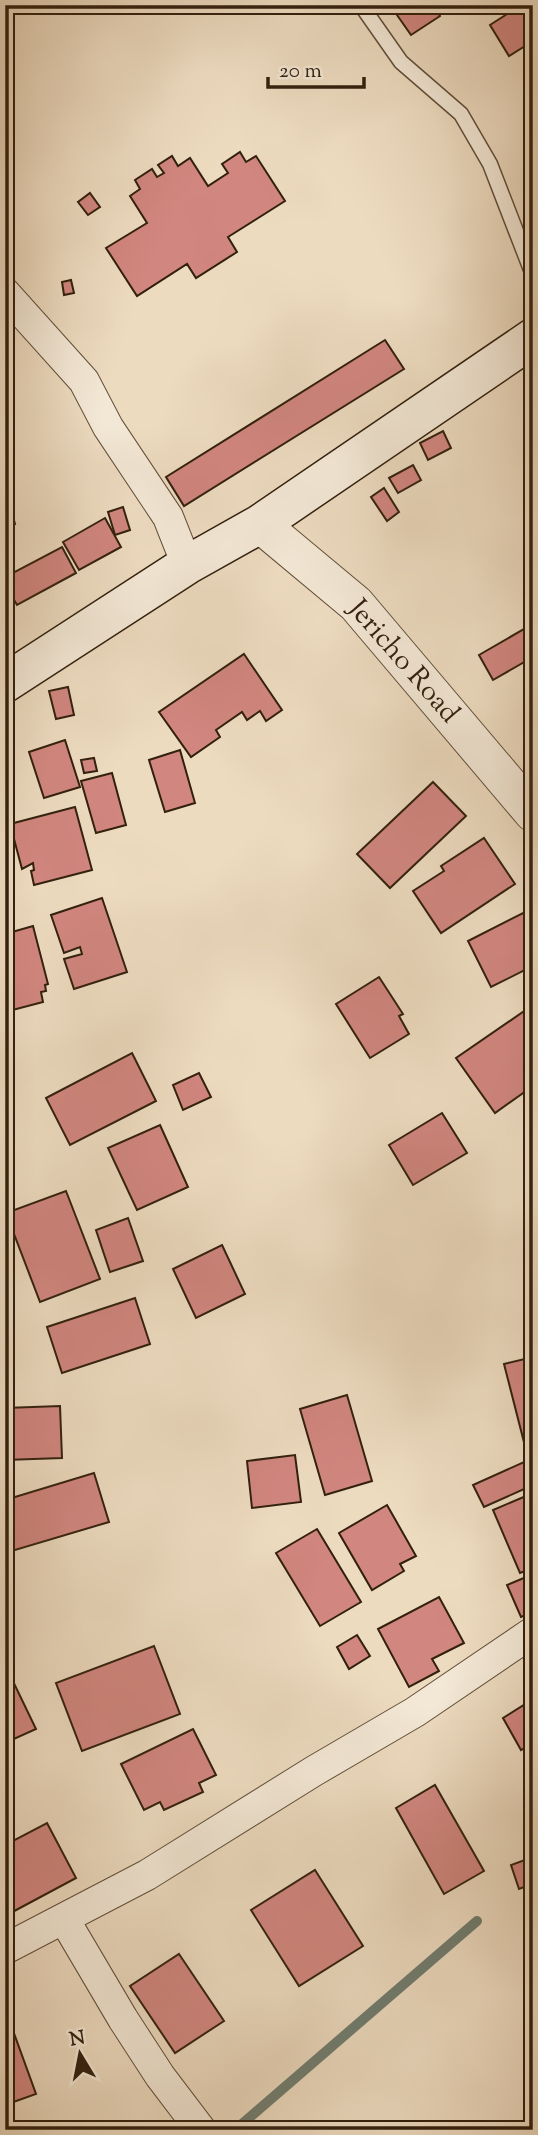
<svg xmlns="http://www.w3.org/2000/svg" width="538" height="2135" font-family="'Sorts Mill Goudy',serif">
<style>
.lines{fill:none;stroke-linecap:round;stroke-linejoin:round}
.stream{stroke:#707d70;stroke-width:10}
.building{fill:#d1867f;stroke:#32200e;stroke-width:2}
.service-casing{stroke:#614f3a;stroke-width:17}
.minor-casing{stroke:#614f3a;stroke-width:32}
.tertiary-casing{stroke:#614f3a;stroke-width:39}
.secondary-casing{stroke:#32200e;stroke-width:41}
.service{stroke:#f3e8d6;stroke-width:14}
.minor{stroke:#f3e8d6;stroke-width:30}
.tertiary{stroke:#f3e8d6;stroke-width:37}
.secondary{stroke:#f3e8d6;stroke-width:38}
.labels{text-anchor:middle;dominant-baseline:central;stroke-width:5;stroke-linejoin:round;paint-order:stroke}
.street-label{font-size:28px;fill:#32200e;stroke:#f3e8d6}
</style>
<rect width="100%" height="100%" fill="#eddbc0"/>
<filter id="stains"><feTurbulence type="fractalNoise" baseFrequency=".00286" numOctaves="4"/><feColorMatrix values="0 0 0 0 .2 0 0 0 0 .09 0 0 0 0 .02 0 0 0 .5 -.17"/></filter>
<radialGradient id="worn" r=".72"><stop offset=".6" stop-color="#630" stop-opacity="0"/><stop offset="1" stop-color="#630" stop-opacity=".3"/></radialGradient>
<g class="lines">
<!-- stream -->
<polyline class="stream" points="235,2130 477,1921"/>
</g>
<!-- building -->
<g class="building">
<polygon points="390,5 433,5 440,16 411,35"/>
<polygon points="521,5 533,5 533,41 509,56 490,25"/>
<polygon points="240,152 246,162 256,156 285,201 228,237 237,252 196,278 187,264 137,296 106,248 147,223 130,196 140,189 135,180 152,169 157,177 164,173 158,165 172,156 178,166 190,158 208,186 228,173 222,164"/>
<polygon points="90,193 100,207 88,215 78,202"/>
<polygon points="71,280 74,293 64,295 62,282"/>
<polygon points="385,340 404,369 184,506 166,477"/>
<polygon points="443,431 451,448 428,460 420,443"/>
<polygon points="413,465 421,480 398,493 389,478"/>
<polygon points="5,486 15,524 5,527"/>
<polygon points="384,488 399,512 387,521 371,497"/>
<polygon points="123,507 130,530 115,535 108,512"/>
<polygon points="105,518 121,547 79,570 63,542"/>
<polygon points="62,547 76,573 17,605 5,584 5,577"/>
<polygon points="531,625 533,657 493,680 479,655"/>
<polygon points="244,654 282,710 266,721 260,711 247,720 242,712 216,730 220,737 191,757 159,712"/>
<polygon points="68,687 74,715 56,719 49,691"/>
<polygon points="65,740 80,787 44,798 29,752"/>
<polygon points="180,750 195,803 165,812 149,760"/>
<polygon points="94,758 97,771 84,773 81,760"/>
<polygon points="112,773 126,825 96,833 81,781"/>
<polygon points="433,782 466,816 390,888 357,854"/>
<polygon points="75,807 92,870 34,885 31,871 34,870 33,863 22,869 10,824"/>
<polygon points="484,838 515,884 441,933 413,891 444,871 441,866"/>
<polygon points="102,898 127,972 74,989 64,959 82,954 80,947 64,953 51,915"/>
<polygon points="525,912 533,928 533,966 491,987 468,941"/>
<polygon points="33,926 48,984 45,985 46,991 41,992 43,1002 5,1012 5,934"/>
<polygon points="379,977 403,1014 399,1016 409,1034 370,1058 336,1004"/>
<polygon points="533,1005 533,1086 495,1113 456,1058"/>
<polygon points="132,1053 156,1101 70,1145 46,1098"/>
<polygon points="199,1073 211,1097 183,1110 173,1085"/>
<polygon points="442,1113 467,1153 413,1185 389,1145"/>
<polygon points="160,1125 188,1187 137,1210 108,1148"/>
<polygon points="66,1191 100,1279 40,1302 6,1213"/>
<polygon points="128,1218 143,1261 110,1272 96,1230"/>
<polygon points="222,1245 245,1294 196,1318 173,1269"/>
<polygon points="135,1298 150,1344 62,1373 47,1327"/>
<polygon points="533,1357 533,1453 527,1454 504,1364"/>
<polygon points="347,1395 372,1481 325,1495 300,1409"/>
<polygon points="60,1406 62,1458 5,1460 5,1408"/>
<polygon points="295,1455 301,1502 252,1508 247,1461"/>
<polygon points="533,1458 533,1485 484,1507 473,1485"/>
<polygon points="94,1473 109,1522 5,1553 5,1500"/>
<polygon points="533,1493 533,1568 520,1573 493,1510"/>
<polygon points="387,1505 416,1556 400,1564 404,1571 372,1590 339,1533"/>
<polygon points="317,1529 361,1602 320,1626 276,1553"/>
<polygon points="526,1577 533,1592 533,1612 521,1617 507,1585"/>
<polygon points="439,1597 464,1643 432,1659 439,1671 409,1687 378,1629"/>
<polygon points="357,1635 370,1656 349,1669 337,1647"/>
<polygon points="154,1646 180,1714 82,1751 56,1683"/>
<polygon points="9,1673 36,1729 5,1743 5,1675"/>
<polygon points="527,1703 533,1713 533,1743 521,1750 503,1718"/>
<polygon points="193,1729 216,1775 199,1783 203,1792 164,1810 160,1802 144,1810 121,1764"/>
<polygon points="435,1785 484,1871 444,1894 396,1808"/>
<polygon points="47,1823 76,1878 5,1916 5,1845"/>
<polygon points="533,1857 533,1886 532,1884 519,1889 511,1865"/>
<polygon points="315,1870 363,1946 299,1986 251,1910"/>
<polygon points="179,1954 224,2021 175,2053 130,1986"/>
<polygon points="5,2014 7,2014 36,2094 5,2105"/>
</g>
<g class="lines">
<defs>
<polyline id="service" points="361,5 401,62 461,114 490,164 533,275"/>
<g id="minor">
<polyline points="5,293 84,381 108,427 168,517 187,565"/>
<polyline points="64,1919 123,2019 160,2076 201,2130"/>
<polyline points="5,1949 147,1875 314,1771 415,1712 533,1632"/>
</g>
<polyline id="tertiary" points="260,524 356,604 533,813"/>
<polyline id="secondary" points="5,683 187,565 260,524 533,338"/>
</defs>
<!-- service casing -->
<use href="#service" class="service-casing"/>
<!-- minor casing -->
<use href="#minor" class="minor-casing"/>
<!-- tertiary casing -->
<use href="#tertiary" class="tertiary-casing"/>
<!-- secondary casing -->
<use href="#secondary" class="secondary-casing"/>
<!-- service -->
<use href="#service" class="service"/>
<!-- minor -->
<use href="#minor" class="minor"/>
<!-- tertiary -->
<use href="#tertiary" class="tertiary"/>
<!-- secondary -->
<use href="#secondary" class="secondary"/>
</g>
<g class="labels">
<!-- street labels -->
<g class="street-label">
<text transform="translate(403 662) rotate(49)">Jericho Road</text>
</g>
</g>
<!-- margin -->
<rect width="538" height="2135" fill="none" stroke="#eddbc0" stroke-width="28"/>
<rect x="7" y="7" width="524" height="2121" fill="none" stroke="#32200e" stroke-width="3.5"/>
<rect x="14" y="14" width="510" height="2107" fill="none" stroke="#32200e" stroke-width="2"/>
<!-- north arrow -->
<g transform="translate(80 2054) rotate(350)" stroke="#f3e8d6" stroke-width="5" paint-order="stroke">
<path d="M0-5L12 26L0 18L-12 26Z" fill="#32200e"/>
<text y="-10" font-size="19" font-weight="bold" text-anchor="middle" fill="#32200e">N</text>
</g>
<!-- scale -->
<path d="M268 77v10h96v-10" fill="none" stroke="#32200e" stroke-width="3.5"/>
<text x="279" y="77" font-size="21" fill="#32200e" stroke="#f3e8d6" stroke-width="5" paint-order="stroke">20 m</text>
<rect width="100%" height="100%" filter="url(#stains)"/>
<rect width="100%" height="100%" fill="url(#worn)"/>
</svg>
